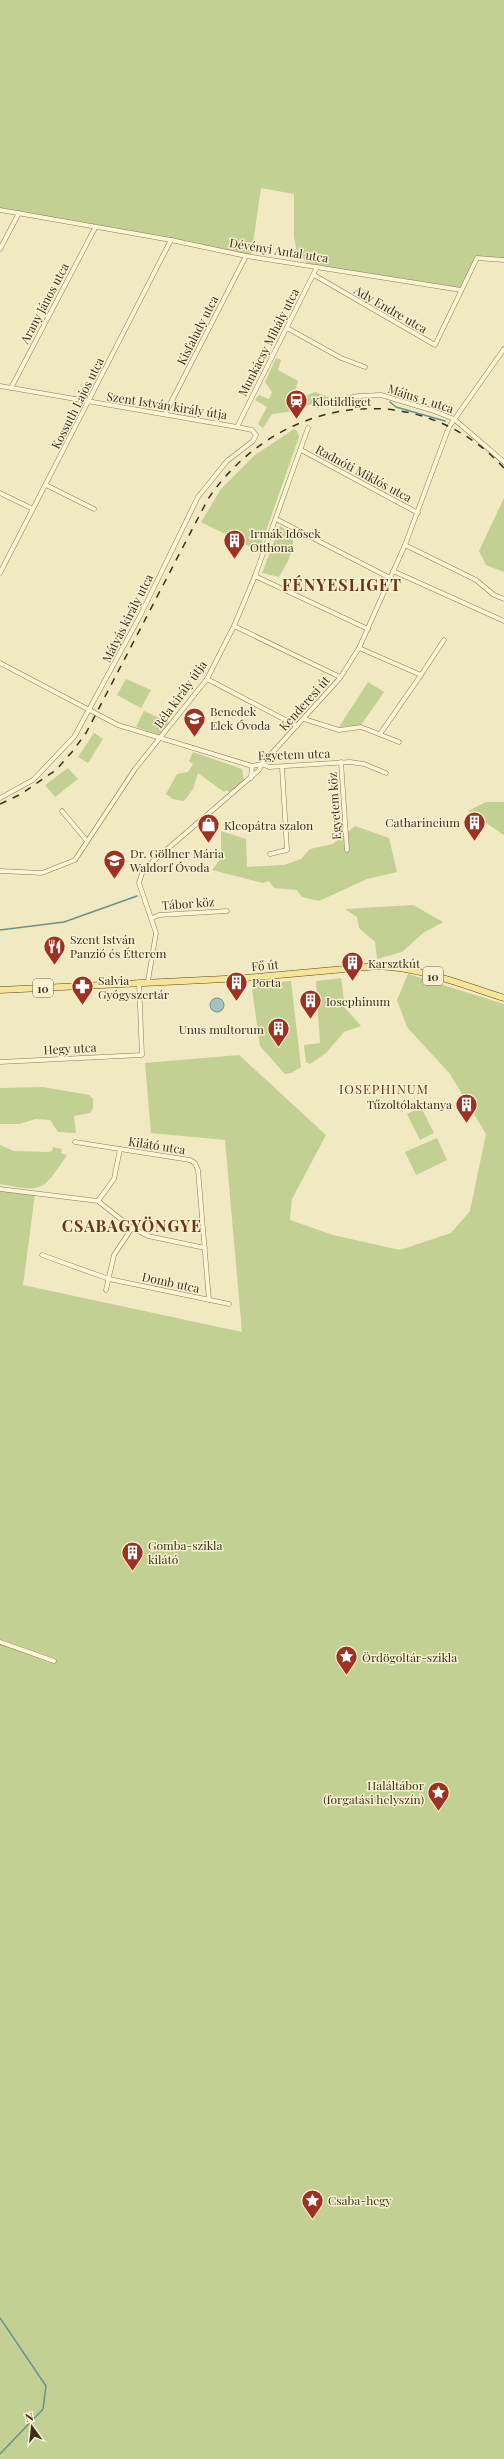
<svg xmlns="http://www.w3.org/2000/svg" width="504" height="2459" font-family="'Playfair Display',serif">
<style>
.green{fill:#c2d094}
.water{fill:#a4c3be;stroke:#6a928d}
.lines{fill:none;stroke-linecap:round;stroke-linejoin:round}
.stream{stroke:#6a928d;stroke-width:1.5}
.minor-casing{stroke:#8c7a57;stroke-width:5}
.primary-casing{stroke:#59472c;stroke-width:7}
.minor{stroke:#fbf4d5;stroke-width:4}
.primary{stroke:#f7e596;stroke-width:6}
.rail{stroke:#3b2f1c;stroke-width:1.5;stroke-dasharray:7 7;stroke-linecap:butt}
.labels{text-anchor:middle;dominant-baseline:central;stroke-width:3;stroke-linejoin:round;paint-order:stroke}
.shield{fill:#f8f1d1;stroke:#746952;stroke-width:1}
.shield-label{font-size:11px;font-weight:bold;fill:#3b2f1c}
.street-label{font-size:12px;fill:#3b2f1c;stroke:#f8f1d1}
.poi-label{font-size:12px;fill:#3b2f1c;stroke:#f8f1d1;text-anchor:start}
.neighbourhood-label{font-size:13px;letter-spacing:1px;fill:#6a3419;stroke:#f8f1d1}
.district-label{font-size:16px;font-weight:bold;letter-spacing:1px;fill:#6a3419;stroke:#f8f1d1}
</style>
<rect width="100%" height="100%" fill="#f1e9c1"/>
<!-- green -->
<g class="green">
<polygon points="0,0 504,0 504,260 477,258 461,290 309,266 296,249 294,236 294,194 261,188 251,257 0,210"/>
<polygon points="276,358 281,360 278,370 298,381 295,392 307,395 315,392 330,398 288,412 272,414 263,428 258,424 267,407 255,400 259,395 269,399 272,392 265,382"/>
<polygon points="294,429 297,431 299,437 259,551 201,522 221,489 255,455"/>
<polygon points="504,498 504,572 486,565 479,551"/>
<path d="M280 526 292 534C296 550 287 563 279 577L262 573Z"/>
<polygon points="126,679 151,690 141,708 117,695"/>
<polygon points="368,682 384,692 361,725 339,727"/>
<polygon points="144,711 171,723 160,735 136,727"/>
<polygon points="94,733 103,739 88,763 78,757"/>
<polygon points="193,752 242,769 244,781 230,793 226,790 224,792 198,773 193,789 184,801 173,799 166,794 177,774 188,772 193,764 189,761"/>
<polygon points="68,768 78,779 55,797 45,785"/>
<polygon points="486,802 504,802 504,835 468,811"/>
<polygon points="355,826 389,838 397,872 367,879 319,901 302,897 297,890 274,888 269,881 263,883 212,870 221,858 221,831 246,839 247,867 284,865 301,859 310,849 333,844"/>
<polygon points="413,905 443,922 423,933 402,952 377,959 375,942 359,928 357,917 345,909"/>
<polygon points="408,974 504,1004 504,2459 0,2459 0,1189 35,1194 23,1285 242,1332 225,1140 151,1133 145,1063 239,1055 326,1135 292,1199 290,1220 333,1235 400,1250 451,1233 470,1211 486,1134 450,1074 407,1027 397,1000"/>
<polygon points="341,978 345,1008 361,1026 344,1032 326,1053 310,1064 306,1062 304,1045 320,1043 316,981"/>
<polygon points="291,981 301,1067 291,1073 285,1074 260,1046 252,989 256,984"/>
<polygon points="43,1087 89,1095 93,1099 93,1108 90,1113 74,1116 76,1133 58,1132 50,1120 35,1119 20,1124 0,1124 0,1088"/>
<polygon points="421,1107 434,1133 420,1140 407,1114"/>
<polygon points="437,1138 447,1160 416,1175 405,1152"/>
<path d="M0 1145 14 1151 48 1152 52 1151 53 1147 62 1149 61 1153 67 1155C43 1190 45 1193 0 1184Z"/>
</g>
<!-- water -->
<circle class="water" cx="217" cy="1005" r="7"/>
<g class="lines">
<!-- stream -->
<g class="stream">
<polyline points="390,402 396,407 445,421"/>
<polyline points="0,930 64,922 137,896"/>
<polyline points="0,2318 46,2386 43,2409 0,2454"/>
</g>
<defs>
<g id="minor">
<polyline points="0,210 171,240 246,256 461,290"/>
<polyline points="0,249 19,213"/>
<polyline points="314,275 435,345 477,258 504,260"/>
<polyline points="287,328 341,358 365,367"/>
<polyline points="0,386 237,427 252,430 256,435 253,441 227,461 198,497 140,616 74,737 33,780 0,798"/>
<polyline points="11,388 95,228"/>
<polyline points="317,405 358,396 381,395 434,411 454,419 504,462"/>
<polyline points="165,414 246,256"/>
<polyline points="237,427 317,267"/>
<polyline points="301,450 418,513"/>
<polyline points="46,485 94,509"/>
<polyline points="0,493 33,509"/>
<polyline points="276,519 390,578"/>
<polyline points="405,545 476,580 494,595 504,599"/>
<polyline points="393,571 504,621"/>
<polyline points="0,573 171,240"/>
<polyline points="255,576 368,629"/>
<polyline points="234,626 340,677"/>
<polyline points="359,648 421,675 444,640"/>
<polyline points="0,663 118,725 252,766 262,764 269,767 350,762 364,764 386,773"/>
<polyline points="207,679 297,726"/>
<polyline points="304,719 339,730 361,727 399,742"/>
<polyline points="380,734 421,675"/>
<polyline points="341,762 347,850"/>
<polyline points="251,778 252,766"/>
<polyline points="62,811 87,841"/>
<polyline points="270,854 287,850 282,767"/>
<polyline points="0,871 42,873 75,860 135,769 207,679 234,626 255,576 308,428"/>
<polyline points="152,918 159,915 227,911"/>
<polyline points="148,981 156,933 139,883 143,870 259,770 262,764 340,678 359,648 405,545 449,427 504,349"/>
<polyline points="0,1062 142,1055 139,982"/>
<polyline points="75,1142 190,1160 195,1163 198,1170 209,1300"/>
<polyline points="0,1189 98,1201 132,1228 148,1236 205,1248"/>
<polyline points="98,1201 114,1179 120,1149"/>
<polyline points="42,1255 109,1279 229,1304"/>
<polyline points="106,1290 114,1255 132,1228"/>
<polyline points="0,1642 54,1661"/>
</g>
<path id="primary" d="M0 990 245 978 378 966C422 968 463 985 504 998"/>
</defs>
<!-- minor casing -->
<use href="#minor" class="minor-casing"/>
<!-- primary casing -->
<use href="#primary" class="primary-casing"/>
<!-- minor -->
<use href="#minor" class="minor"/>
<!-- primary -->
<use href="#primary" class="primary"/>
<!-- rail -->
<path class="rail" d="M0 804 21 794 56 770 72 752 86 733 208 499C277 397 417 374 504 468"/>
</g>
<!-- icons -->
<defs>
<symbol id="station-pin" viewBox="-11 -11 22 30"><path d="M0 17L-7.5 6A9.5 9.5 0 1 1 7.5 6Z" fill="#a03122" stroke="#f8f1d1"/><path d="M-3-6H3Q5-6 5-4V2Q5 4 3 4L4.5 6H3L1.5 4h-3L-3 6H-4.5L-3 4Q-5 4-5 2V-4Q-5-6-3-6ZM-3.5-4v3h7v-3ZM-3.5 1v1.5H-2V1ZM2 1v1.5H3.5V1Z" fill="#fff"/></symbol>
<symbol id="building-pin" viewBox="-11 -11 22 30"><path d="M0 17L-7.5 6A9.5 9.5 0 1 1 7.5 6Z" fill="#a03122" stroke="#f8f1d1"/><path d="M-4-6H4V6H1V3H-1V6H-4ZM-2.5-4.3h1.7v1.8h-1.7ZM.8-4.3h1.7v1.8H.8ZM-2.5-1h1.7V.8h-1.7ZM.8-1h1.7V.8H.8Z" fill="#fff"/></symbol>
<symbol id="school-pin" viewBox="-11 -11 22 30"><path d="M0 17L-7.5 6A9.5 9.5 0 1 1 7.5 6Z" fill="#a03122" stroke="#f8f1d1"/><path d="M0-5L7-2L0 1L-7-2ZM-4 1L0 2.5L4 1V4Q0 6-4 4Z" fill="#fff"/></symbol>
<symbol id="shop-pin" viewBox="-11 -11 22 30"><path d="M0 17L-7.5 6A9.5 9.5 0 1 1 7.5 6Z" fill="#a03122" stroke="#f8f1d1"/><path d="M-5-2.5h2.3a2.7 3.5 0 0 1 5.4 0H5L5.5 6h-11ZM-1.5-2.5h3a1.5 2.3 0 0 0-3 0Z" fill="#fff"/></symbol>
<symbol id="restaurant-pin" viewBox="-11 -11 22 30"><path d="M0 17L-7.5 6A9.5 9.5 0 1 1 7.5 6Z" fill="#a03122" stroke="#f8f1d1"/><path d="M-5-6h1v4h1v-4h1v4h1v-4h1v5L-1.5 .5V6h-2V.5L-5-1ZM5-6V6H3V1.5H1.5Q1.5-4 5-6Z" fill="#fff"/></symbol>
<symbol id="pharmacy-pin" viewBox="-11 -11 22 30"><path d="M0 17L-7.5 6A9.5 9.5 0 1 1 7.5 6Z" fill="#a03122" stroke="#f8f1d1"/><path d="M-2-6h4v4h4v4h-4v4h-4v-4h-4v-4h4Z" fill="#fff"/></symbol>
<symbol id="sight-pin" viewBox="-11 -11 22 30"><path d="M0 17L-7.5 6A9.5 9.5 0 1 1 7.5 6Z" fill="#a03122" stroke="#f8f1d1"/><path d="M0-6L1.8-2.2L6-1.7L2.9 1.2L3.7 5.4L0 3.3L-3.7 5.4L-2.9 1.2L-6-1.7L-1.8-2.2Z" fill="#fff"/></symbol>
</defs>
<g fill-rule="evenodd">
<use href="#station-pin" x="284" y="388" width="25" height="34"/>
<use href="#building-pin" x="222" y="528" width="25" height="34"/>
<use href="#school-pin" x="182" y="706" width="25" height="34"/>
<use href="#building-pin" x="462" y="810" width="25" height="34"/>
<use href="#shop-pin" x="196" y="812" width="25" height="34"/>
<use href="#school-pin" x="102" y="848" width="25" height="34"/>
<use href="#restaurant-pin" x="42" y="934" width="25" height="34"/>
<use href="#building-pin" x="340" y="950" width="25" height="34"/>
<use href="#building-pin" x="224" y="970" width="25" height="34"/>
<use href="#pharmacy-pin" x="70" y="974" width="25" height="34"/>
<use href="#building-pin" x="298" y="988" width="25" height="34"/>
<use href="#building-pin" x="266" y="1016" width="25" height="34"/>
<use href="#building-pin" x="454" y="1092" width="25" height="34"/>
<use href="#building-pin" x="120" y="1540" width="25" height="34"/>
<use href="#sight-pin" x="334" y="1644" width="25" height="34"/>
<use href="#sight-pin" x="426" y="1780" width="25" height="34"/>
<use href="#sight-pin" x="300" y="2188" width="25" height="34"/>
</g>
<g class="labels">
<!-- shield labels -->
<g class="shield">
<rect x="423" y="967" width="20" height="18" rx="3"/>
<rect x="33" y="979" width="20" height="18" rx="3"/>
</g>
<g class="shield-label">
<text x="433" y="976">10</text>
<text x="43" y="988">10</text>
</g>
<!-- street labels -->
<g class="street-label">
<text transform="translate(279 250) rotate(9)">Dévényi Antal utca</text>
<text transform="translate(44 303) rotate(-62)">Arany János utca</text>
<text transform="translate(391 309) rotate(30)">Ady Endre utca</text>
<text transform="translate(197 330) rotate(-63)">Kisfaludy utca</text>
<text transform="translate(268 342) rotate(-63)">Munkácsy Mihály utca</text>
<text transform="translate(421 398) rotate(18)">Május 1. utca</text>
<text transform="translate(77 403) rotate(-63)">Kossuth Lajos utca</text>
<text transform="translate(167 405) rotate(9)">Szent István király útja</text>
<text transform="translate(364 473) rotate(28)">Radnóti Miklós utca</text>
<text transform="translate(127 618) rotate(-63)">Mátyás király utca</text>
<text transform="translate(180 694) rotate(-54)">Béla király útja</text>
<text transform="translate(304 703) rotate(-48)">Kenderesi út</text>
<text transform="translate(294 754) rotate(-2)">Egyetem utca</text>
<text transform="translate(334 806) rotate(-94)">Egyetem köz</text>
<text transform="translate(188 903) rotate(-4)">Tábor köz</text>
<text transform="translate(265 965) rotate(-5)">Fő út</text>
<text transform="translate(70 1048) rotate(-3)">Hegy utca</text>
<text transform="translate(157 1145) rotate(9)">Kilátó utca</text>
<text transform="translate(171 1282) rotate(12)">Domb utca</text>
</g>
<!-- poi labels -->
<g class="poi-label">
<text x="312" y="401">Klotildliget</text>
<text x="250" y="533">Irmák Idősek<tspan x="250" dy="14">Otthona</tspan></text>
<text x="210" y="711">Benedek<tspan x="210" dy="14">Elek Óvoda</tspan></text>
<text x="460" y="822" text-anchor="end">Catharineium</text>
<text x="224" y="825">Kleopátra szalon</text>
<text x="130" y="853">Dr. Göllner Mária<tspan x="130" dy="14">Waldorf Óvoda</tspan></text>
<text x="70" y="939">Szent István<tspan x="70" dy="14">Panzió és Étterem</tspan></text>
<text x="368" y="963">Karsztkút</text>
<text x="98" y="980">Salvia<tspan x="98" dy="14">Gyógyszertár</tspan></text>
<text x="252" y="982">Porta</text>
<text x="326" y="1001">Iosephinum</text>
<text x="264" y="1029" text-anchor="end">Unus multorum</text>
<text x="452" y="1104" text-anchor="end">Tűzoltólaktanya</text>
<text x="148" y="1545">Gomba-szikla<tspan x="148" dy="14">kilátó</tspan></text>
<text x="362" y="1657">Ördögoltár-szikla</text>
<text x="424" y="1785" text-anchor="end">Haláltábor<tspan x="424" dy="14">(forgatási helyszín)</tspan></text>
<text x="328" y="2200">Csaba-hegy</text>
</g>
<!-- neighbourhood labels -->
<g class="neighbourhood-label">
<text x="384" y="1088">IOSEPHINUM</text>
</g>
<!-- district labels -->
<g class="district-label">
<text x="342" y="584">FÉNYESLIGET</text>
<text x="132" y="1225">CSABAGYÖNGYE</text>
</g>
</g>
<!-- north arrow -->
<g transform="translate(32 2427) rotate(345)" stroke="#f8f1d1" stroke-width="3" paint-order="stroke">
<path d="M0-3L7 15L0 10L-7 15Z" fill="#3b2f1c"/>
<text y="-6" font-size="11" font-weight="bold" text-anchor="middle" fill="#3b2f1c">N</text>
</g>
</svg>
